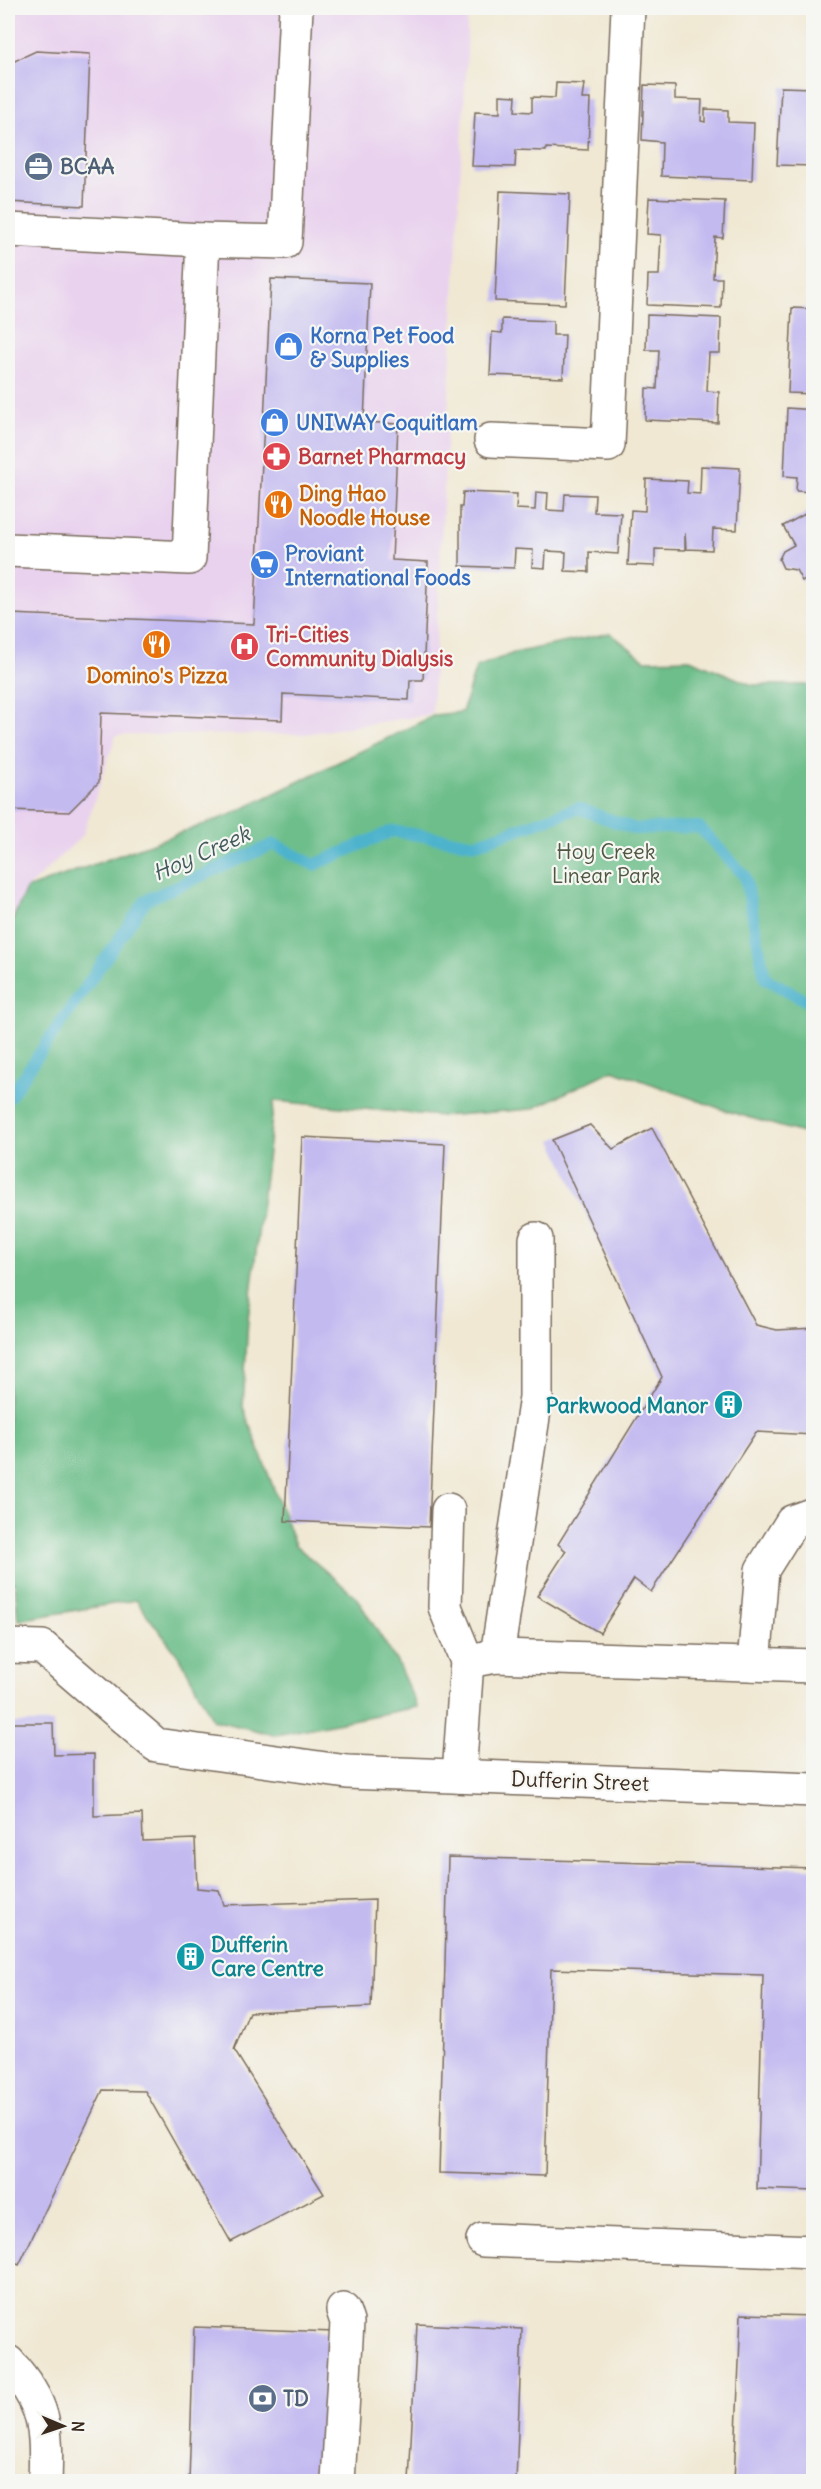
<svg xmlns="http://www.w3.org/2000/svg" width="821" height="2489" font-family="Delius,sans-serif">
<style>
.built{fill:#e9d2ee}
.forest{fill:#6dbe8a;stroke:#547454;stroke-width:1.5}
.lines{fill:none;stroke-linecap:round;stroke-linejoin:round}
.stream{stroke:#4eb3cd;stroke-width:12}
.building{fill:#c3baf0}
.minor-casing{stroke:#7a6c5d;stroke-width:36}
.minor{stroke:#fff;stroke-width:33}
.labels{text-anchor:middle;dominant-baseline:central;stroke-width:4.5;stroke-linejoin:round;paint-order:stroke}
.service-label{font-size:21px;font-weight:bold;fill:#4e5e75;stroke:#f6f6f2;text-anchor:start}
.shop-label{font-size:21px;font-weight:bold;fill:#366cbe;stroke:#f6f6f2;text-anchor:start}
.health-label{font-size:21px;font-weight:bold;fill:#be3a42;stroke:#f6f6f2;text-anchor:start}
.food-label{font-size:21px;font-weight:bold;fill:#c56008;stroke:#f6f6f2;text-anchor:start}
.park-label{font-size:21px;fill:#4e5740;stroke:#f6f6f2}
.culture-label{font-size:21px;font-weight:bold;fill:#0d838f;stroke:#f6f6f2;text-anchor:end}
.street-label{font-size:21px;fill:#3b2a1e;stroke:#f6f6f2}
.water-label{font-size:22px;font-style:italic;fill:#425a5b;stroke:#f6f6f2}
</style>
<rect width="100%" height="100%" fill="#f6f6f2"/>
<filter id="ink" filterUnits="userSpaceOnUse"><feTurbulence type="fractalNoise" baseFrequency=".0167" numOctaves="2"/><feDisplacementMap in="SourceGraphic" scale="12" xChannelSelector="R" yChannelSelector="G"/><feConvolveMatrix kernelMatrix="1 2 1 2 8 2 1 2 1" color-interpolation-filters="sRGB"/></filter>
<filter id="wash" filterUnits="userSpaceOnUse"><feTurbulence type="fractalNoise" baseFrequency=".008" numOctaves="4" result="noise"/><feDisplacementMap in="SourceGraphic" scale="24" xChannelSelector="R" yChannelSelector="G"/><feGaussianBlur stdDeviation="1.35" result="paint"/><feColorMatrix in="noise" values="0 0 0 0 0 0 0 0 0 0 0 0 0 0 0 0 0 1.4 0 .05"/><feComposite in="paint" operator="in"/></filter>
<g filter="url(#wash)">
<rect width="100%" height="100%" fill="#f0e8d3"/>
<!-- built -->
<polygon class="built" points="8,8 292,8 467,16 467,51 432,714 304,734 116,735 83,835 26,889 8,931"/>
<!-- forest -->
<polygon class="forest" points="610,633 645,660 690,659 752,685 813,685 813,1134 802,1133 727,1111 613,1070 532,1109 442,1116 274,1101 248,1319 243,1407 295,1545 356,1597 397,1662 417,1707 276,1735 213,1720 182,1661 136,1600 18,1620 15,1583 8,1582 8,931 26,889 230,815 435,715 462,712 476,667 514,653"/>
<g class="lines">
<!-- stream -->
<polyline class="stream" points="8,1099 146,900 274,844 314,865 392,831 476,844 578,808 635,829 699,827 745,876 765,978 814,1005"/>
</g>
<g id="blocks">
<!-- building -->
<g class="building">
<polygon points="36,51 90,54 84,206 8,202 8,64"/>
<polygon points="556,83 584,84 582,99 590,99 588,150 546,148 546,151 516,150 515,167 472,166 475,112 500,113 500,95 516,96 515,111 532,112 532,97 555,98"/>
<polygon points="644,85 675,86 675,99 702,100 701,121 705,122 705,109 728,110 728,122 754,123 752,180 661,176 662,142 642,140"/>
<polygon points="781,87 814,88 814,166 777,165"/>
<polygon points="500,191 570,194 565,304 495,301"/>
<polygon points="649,198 725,201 723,238 715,237 713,278 722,278 721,308 647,305 648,275 659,275 661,235 647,234"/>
<polygon points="271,279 370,283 364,422 398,424 392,560 428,562 423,680 410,680 409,700 283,694 282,720 101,713 99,782 69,812 8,810 11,614 254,624"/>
<polygon points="792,308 814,309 814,394 788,393"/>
<polygon points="647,315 721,318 720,353 709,353 707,391 719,392 718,423 645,420 646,388 657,389 659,350 646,350"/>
<polygon points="502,319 553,321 553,335 565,335 563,378 490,375 492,332 502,333"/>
<polygon points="787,408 814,410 814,492 796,491 797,477 784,476"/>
<polygon points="701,466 740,468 737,530 713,529 712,550 686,549 685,533 685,550 655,549 655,566 628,565 631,510 645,511 646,479 688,481 687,493 700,494"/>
<polygon points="463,492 517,494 516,509 535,510 536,492 548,493 547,510 564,511 565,494 595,495 594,512 621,513 618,554 589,552 589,572 565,571 566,552 546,551 545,568 532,567 533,550 515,549 514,568 460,566 460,507 462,507"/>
<polygon points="814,509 814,575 802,581 796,570 783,568 779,559 783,551 794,545 783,526"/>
<polygon points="590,1125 613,1149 652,1128 756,1325 777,1330 814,1328 814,1435 756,1432 651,1592 634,1579 600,1633 537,1596 566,1551 558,1544 662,1377 552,1140"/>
<polygon points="302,1137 445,1144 429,1527 285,1521"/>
<polygon points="8,1723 53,1723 54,1755 94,1754 94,1816 142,1814 143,1841 195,1839 197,1888 219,1890 224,1905 375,1900 371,2007 249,2012 234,2050 324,2194 231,2242 145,2091 103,2090 19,2265 8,2260"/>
<polygon points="448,1857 814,1868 814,2191 757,2189 763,1975 551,1969 545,2176 439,2173"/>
<polygon points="741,2314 814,2316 814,2482 734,2482"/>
<polygon points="417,2324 522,2329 516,2482 409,2482"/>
<polygon points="194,2327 335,2332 326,2482 189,2482"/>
</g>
</g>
</g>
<g filter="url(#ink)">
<use href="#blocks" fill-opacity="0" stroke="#7a6c5d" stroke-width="1.5"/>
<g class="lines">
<defs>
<g id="minor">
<polyline points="8,230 203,240"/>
<polyline points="491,440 608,445 628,8"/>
<polyline points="8,550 189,558 203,240 285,242 296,8"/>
<polyline points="448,1510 445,1607 467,1661 459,1776"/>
<polyline points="8,1646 42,1647 156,1745 347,1772 814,1790"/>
<polyline points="497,1656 536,1397 536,1239"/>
<polyline points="467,1661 497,1656 814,1666"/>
<polyline points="754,1664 762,1570 792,1522 814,1514"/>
<polyline points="483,2240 814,2252"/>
<path d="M8 2362C46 2403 47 2428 45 2482"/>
<polyline points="338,2482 347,2322 343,2310"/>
</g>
</defs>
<!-- minor casing -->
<use href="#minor" class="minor-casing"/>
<!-- minor -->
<use href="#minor" class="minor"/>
</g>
</g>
<!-- icons -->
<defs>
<symbol id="office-disc" viewBox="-11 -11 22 22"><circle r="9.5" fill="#5c6f8a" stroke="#f6f6f2"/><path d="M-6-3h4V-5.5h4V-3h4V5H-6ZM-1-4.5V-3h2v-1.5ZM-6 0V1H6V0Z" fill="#fff"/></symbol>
<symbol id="shop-disc" viewBox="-11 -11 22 22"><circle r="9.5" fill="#3f7fe0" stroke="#f6f6f2"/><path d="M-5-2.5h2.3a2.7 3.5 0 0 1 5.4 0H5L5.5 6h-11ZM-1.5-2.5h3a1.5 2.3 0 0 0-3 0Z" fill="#fff"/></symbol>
<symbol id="pharmacy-disc" viewBox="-11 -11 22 22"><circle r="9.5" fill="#e0444e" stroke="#f6f6f2"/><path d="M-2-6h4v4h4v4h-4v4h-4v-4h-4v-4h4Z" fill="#fff"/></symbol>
<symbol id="restaurant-disc" viewBox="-11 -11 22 22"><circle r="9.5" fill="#e8710a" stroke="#f6f6f2"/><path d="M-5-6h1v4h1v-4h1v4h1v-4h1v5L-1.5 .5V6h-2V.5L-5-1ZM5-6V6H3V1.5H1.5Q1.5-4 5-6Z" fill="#fff"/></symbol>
<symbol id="supermarket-disc" viewBox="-11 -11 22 22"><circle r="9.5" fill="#3f7fe0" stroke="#f6f6f2"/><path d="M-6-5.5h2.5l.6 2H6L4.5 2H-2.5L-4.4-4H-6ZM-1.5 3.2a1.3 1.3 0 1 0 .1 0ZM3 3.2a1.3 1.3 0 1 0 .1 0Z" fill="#fff"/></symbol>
<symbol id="hospital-disc" viewBox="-11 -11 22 22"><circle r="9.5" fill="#e0444e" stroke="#f6f6f2"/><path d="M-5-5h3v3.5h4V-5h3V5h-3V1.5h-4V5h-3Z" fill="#fff"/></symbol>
<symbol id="building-disc" viewBox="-11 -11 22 22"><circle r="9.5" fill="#0f9aa8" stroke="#f6f6f2"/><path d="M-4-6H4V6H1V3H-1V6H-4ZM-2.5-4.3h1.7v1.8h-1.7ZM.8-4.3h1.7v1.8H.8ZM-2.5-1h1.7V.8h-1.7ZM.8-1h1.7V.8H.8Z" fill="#fff"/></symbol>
<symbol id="bank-disc" viewBox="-11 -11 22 22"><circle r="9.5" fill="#5c6f8a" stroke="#f6f6f2"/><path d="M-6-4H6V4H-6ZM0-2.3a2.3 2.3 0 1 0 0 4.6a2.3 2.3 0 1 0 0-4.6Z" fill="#fff"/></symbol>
</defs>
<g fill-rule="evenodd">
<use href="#office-disc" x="22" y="150" width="33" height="33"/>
<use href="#shop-disc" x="272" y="330" width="33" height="33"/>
<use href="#shop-disc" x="258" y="406" width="33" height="33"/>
<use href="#pharmacy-disc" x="260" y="440" width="33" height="33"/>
<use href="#restaurant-disc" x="262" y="488" width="33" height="33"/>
<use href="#supermarket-disc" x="248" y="548" width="33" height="33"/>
<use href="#restaurant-disc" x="140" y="628" width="33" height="33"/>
<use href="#hospital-disc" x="228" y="630" width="33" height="33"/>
<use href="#building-disc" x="712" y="1388" width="33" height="33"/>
<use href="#building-disc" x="174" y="1940" width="33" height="33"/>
<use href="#bank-disc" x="246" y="2382" width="33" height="33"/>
</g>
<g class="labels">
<!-- service labels -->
<g class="service-label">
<text x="60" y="166">BCAA</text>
<text x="283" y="2398">TD</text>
</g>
<!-- shop labels -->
<g class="shop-label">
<text x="310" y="335">Korna Pet Food<tspan x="310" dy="24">&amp; Supplies</tspan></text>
<text x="296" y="422">UNIWAY Coquitlam</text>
<text x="285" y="553">Proviant<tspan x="285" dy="24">International Foods</tspan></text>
</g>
<!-- health labels -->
<g class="health-label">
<text x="298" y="456">Barnet Pharmacy</text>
<text x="266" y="634">Tri-Cities<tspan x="266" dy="24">Community Dialysis</tspan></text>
</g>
<!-- food labels -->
<g class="food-label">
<text x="299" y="493">Ding Hao<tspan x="299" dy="24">Noodle House</tspan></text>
<text x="157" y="675" text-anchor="middle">Domino's Pizza</text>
</g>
<!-- park labels -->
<g class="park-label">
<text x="606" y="851">Hoy Creek<tspan x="606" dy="24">Linear Park</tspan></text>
</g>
<!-- culture labels -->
<g class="culture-label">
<text x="708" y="1405">Parkwood Manor</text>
<text x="211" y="1944" text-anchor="start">Dufferin<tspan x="211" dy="24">Care Centre</tspan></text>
</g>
<!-- street labels -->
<g class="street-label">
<text transform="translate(580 1781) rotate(2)">Dufferin Street</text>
</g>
<!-- water labels -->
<g class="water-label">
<text transform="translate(201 853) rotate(-24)">Hoy Creek</text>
</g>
</g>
<!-- margin -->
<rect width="821" height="2489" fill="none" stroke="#f6f6f2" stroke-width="30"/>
<!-- north arrow -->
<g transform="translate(63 2426) rotate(92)" stroke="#f6f6f2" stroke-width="4.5" paint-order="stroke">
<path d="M0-4.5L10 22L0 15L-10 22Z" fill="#3b2a1e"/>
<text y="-9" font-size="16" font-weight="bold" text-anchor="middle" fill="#3b2a1e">N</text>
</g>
</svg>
